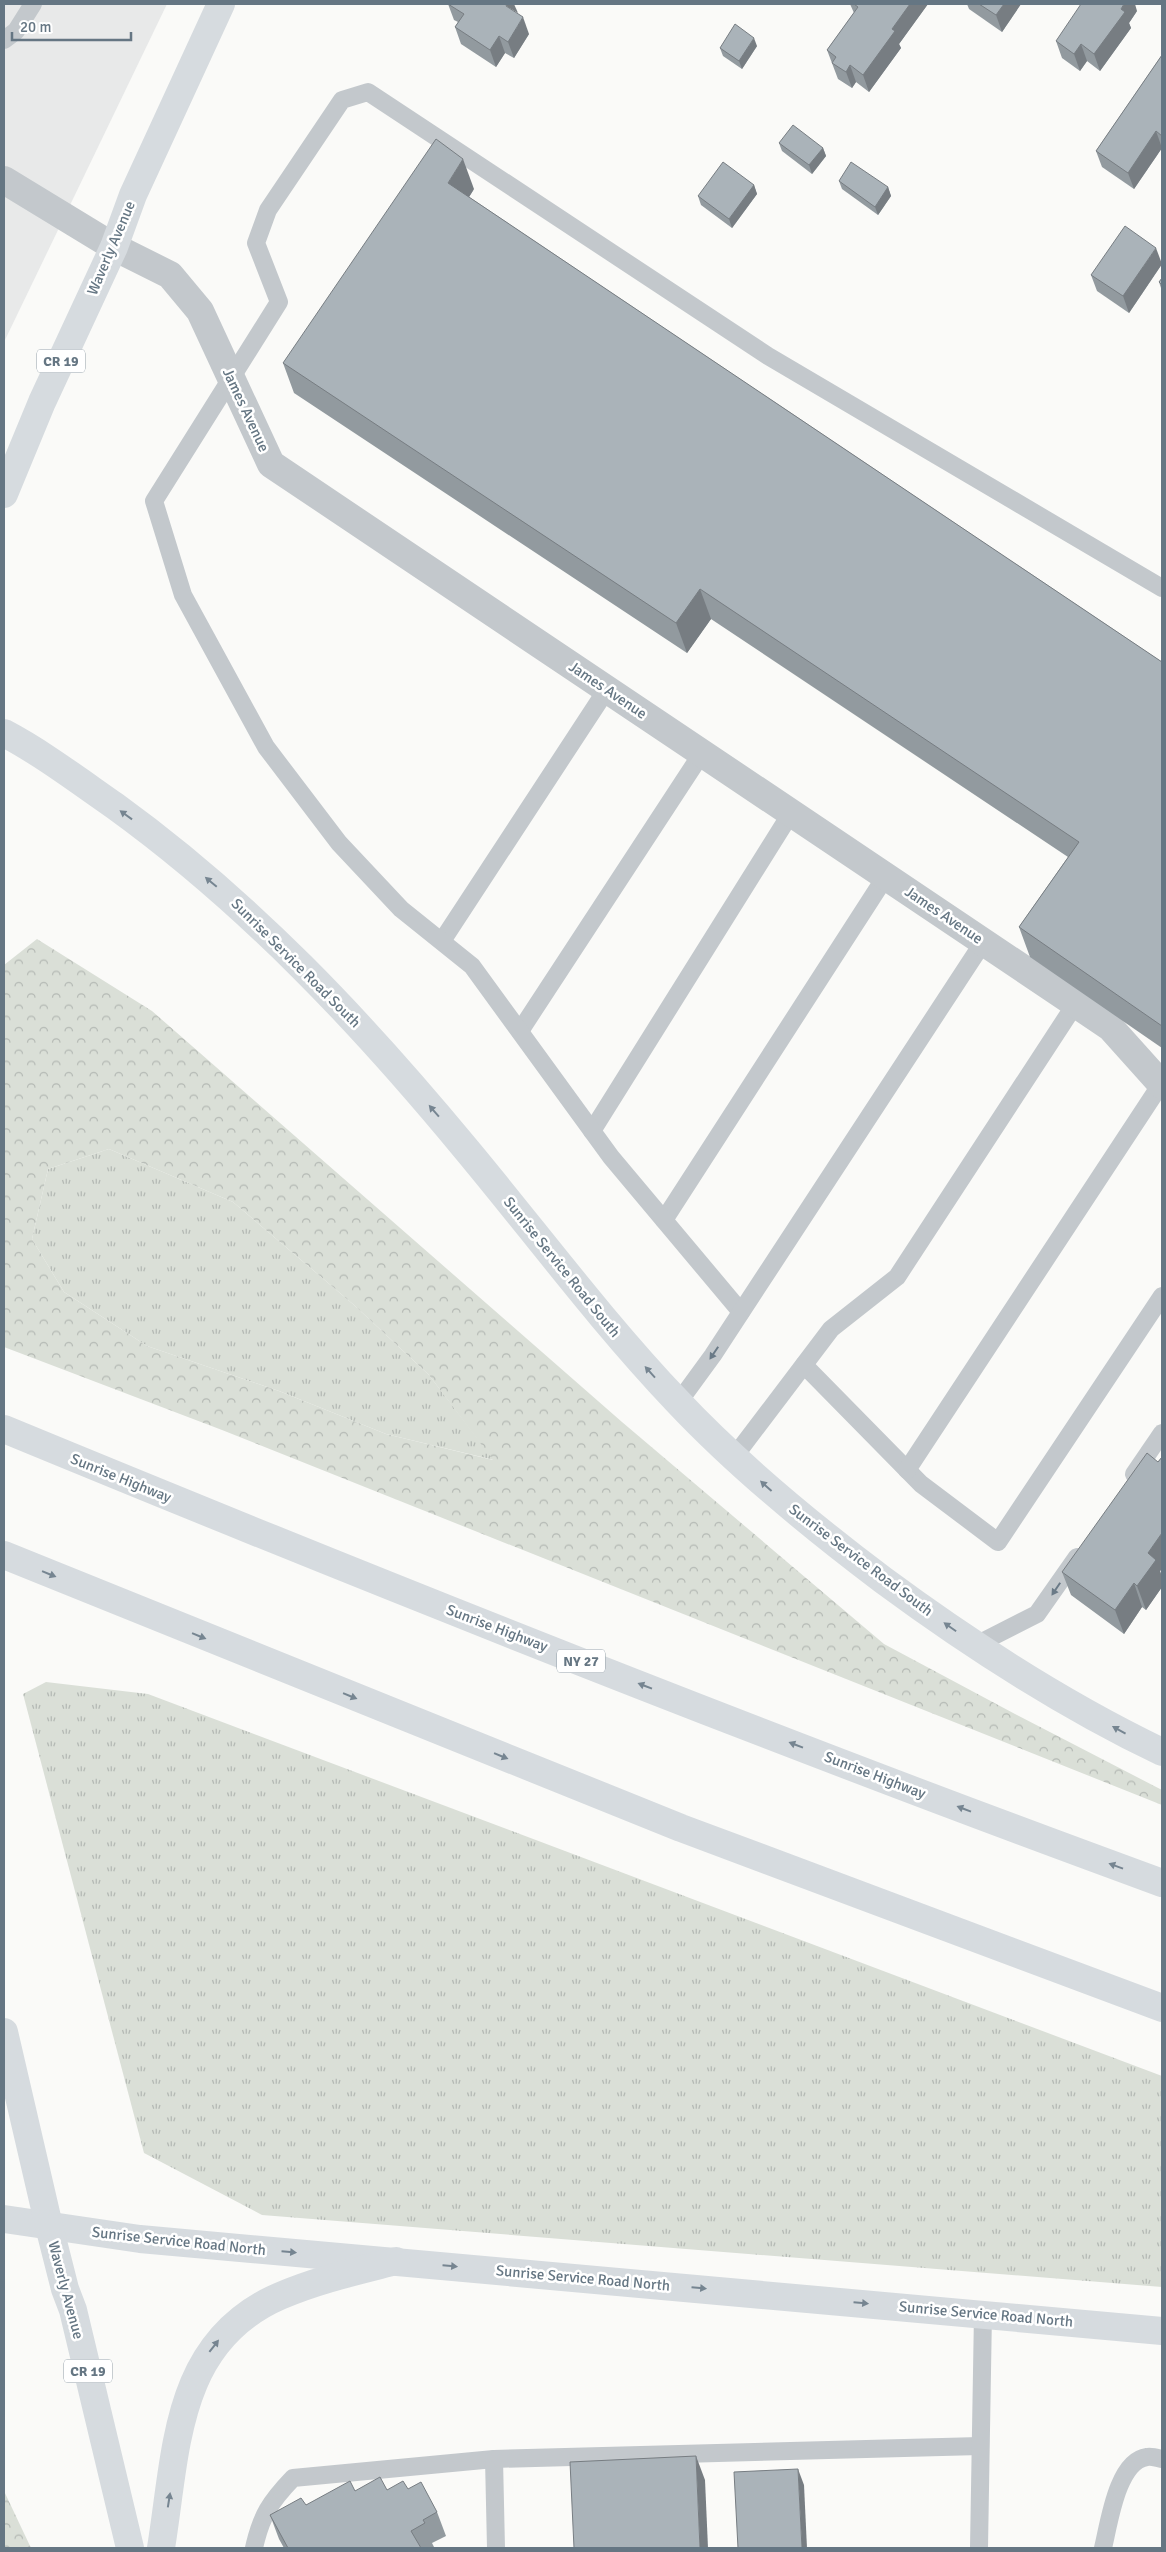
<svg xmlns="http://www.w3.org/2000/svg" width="1166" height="2552" font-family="Signika,sans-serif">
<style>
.built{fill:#e8e9e9}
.grass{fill:url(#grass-tufts)}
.forest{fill:url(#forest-crowns);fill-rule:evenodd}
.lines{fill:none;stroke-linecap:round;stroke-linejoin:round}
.service{stroke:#c3c8cc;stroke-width:18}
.minor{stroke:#c3c8cc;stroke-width:28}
.secondary{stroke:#d6dbdf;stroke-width:28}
.primary{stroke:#d6dbdf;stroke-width:28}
.motorway{stroke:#d6dbdf;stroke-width:28}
.wall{fill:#929a9f}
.shaded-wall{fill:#777d82}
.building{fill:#aab3b9;stroke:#777d82}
.oneway{fill:#768591}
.oneway2{fill:#6a7a87}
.labels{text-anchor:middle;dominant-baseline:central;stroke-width:5;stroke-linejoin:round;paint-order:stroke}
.shield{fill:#fff;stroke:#939fa8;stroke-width:1}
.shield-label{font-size:14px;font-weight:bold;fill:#657683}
.street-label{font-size:15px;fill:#657683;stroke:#fff}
</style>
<defs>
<pattern id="grass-tufts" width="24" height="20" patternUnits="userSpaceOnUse" patternTransform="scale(1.25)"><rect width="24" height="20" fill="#dadfd7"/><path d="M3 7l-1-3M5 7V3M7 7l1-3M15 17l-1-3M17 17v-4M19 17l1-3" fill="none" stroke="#b4b9b4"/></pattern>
<pattern id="forest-crowns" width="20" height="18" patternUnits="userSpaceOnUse" patternTransform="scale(1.25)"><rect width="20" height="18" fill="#dadfd7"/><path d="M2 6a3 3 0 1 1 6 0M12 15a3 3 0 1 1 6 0" fill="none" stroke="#b4b9b4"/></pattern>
</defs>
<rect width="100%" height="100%" fill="#fafaf8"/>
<!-- built -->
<polygon class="built" points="4,4 167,4 4,342"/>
<!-- grass -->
<g class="grass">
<polygon points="109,1149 233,1202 354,1305 429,1375 494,1460 386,1434 279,1391 147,1346 64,1292 32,1239 48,1169"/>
<polygon points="46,1682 148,1694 1162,2076 1162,2287 262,2215 144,2153 23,1694"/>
</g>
<!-- forest -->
<g class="forest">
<path d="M37 939 152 1011 622 1422 884 1644 1015 1714 1162 1790V1805L222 1430 4 1347V965ZM109 1149 233 1202 354 1305 429 1375 493 1460 386 1434 279 1391 147 1346 64 1292 32 1239 48 1169Z"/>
<polygon points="4,2491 31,2548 4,2548"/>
</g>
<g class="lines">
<!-- service -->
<g class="service">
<polyline points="4,40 16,31 33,4"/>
<polyline points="442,941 607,689"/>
<polyline points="520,1031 702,753"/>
<polyline points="592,1131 791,813"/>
<polyline points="664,1220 886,876"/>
<polyline points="741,1312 611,1157 472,966 401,909 339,843 266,747 183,595 154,501 279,302 256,243 268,210 342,100 368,92 768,356 1162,588"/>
<polyline points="804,1365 921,1484 998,1542 1162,1296"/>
<polyline points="678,1403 713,1355 984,941"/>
<polyline points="734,1457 831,1329 897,1277 1076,1003"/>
<polyline points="907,1470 1161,1084"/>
<polyline points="1134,1474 1162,1433"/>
<polyline points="976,1645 1037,1614 1077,1557"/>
<path d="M254 2548C261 2516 270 2502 293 2478L494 2459"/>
<polyline points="496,2548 494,2459 980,2446"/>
<polyline points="979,2548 983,2313"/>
<path d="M1103 2548C1109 2524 1117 2461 1147 2457 1151 2456 1158 2458 1162 2459"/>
</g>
<!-- minor -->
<polyline class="minor" points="4,180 114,247 170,275 200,311 271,464 1110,1027 1162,1085"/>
<!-- secondary -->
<g class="secondary">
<path d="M4 733C42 753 79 781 115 806 249 903 361 1022 466 1149 536 1233 601 1321 677 1401 739 1467 810 1525 883 1580 971 1645 1064 1705 1162 1752"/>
<polyline points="4,2219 140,2239 1162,2331"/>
</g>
<!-- primary -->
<g class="primary">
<polyline points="4,494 42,402 114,247 133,195 221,4"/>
<polyline points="4,2032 49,2226 65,2289 73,2310 130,2548"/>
<path d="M161 2548C177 2450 174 2342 280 2296 317 2280 357 2271 396 2261"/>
</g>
<!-- motorway -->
<g class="motorway">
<path d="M4 1429C387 1587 773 1741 1162 1883"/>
<polyline points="4,1555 681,1828 1162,2008"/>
</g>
</g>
<!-- wall -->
<g class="wall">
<polygon points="448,4 529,34 514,58 505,53 496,67 461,44 455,27 458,22 454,20"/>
<polygon points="850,4 928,4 899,44 901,48 869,92 856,82 852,88 838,79 827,50 854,13"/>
<polygon points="967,4 1021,4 1002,32 969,9"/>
<polygon points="1137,11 1129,23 1131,28 1100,71 1087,61 1080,71 1062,58 1056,41"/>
<polygon points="757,46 742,69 723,56 720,48"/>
<polygon points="1162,55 1162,148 1134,189 1102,167 1096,151"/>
<polygon points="779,143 823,148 826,156 812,174 782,151"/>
<polygon points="839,181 888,187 891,196 878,215 842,189"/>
<polygon points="754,185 757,194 732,228 701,205 698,196"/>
<polygon points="474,189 469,197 1162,662 1162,1048 1030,957 1019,927 1068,857 711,619 687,653 294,393 283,363"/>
<polygon points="1162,264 1129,313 1097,291 1091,275"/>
<polygon points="1162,278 1162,291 1159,282"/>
<polygon points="1162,1457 1162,1569 1160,1571 1162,1577 1162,1587 1146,1610 1142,1607 1124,1634 1071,1595 1062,1572"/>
<polygon points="408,2489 437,2512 446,2536 432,2543 434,2547 431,2548 284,2548 279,2539 270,2515 355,2491"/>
</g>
<!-- shaded-wall -->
<g class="shaded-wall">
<polygon points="507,4 514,4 518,13 506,6"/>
<polygon points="910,4 928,4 899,44 901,48 869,92 863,75 892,29"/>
<polygon points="1004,4 1021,4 1002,32 996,15"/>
<polygon points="1124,4 1135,4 1137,11 1129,23 1131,28 1100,71 1094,54"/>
<polygon points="523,17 529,34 514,58 508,42"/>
<polygon points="499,36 505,53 496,67 490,50"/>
<polygon points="754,38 757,46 742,69 739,61"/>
<polygon points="1081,44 1087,61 1080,71 1074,54"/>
<polygon points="850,65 856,82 852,88 846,72"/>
<polygon points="1156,131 1162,148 1134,189 1128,173"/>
<polygon points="823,148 826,156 812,174 809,165"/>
<polygon points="463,159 474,189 459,213 448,183"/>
<polygon points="754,185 757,194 732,228 729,219"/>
<polygon points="888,187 891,196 878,215 875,207"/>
<polygon points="1156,248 1162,264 1129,313 1123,296"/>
<polygon points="700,589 711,619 687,653 676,623"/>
<polygon points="1162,1533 1162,1569 1160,1571 1162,1577 1162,1587 1146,1610 1137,1586 1148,1553"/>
<polygon points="1134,1583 1142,1607 1124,1634 1115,1610"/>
<polygon points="696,2456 705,2480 708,2548 700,2548"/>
<polygon points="798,2469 804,2485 807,2548 802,2548"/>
</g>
<!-- building -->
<g class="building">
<polygon points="448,4 507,4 506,6 523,17 508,42 499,36 490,50 455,27 464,14"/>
<polygon points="854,4 910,4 892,29 895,31 863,75 850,65 846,72 832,63 836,57 827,50 858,7"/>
<polygon points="979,4 1004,4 996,15"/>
<polygon points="1081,4 1124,4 1121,9 1125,12 1094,54 1081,44 1074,54 1056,41"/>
<polygon points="735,24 754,38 739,61 720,48"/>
<polygon points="1162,55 1162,136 1156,131 1128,173 1096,151"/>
<polygon points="793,125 823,148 809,165 779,143"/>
<polygon points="436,139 463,159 448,183 1162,662 1162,1026 1019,927 1079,842 700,589 676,623 283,363"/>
<polygon points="723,162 754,185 729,219 698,196"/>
<polygon points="851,162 888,187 875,207 839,181"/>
<polygon points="1125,226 1156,248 1123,296 1091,275"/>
<polygon points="1162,278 1162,285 1159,282"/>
<polygon points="1147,1453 1158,1462 1162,1457 1162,1533 1148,1553 1156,1560 1137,1586 1134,1583 1115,1610 1062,1572"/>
<polygon points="696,2456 700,2548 574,2548 570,2462"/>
<polygon points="798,2469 802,2548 738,2548 734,2472"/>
<polygon points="380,2477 387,2490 403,2481 408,2489 421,2482 437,2512 423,2520 425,2523 411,2531 421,2548 288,2548 270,2515 301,2498 306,2505 350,2481 355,2491"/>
</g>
<!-- one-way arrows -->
<defs><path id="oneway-solid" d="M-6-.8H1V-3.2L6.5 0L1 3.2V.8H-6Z" transform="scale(1.25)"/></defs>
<g class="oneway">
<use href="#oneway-solid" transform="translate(126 815) rotate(-144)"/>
<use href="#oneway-solid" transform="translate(211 882) rotate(-140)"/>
<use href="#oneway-solid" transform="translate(434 1111) rotate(-131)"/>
<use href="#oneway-solid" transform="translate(650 1372) rotate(-132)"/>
<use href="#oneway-solid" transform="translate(766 1486) rotate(-138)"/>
<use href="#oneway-solid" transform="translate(49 1574) rotate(22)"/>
<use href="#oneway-solid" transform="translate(950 1627) rotate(-145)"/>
<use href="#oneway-solid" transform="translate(199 1636) rotate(22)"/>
<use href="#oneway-solid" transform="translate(645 1686) rotate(-159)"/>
<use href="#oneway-solid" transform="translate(350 1696) rotate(22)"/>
<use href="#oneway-solid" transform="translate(1119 1730) rotate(-151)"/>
<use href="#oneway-solid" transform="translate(796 1745) rotate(-159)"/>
<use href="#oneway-solid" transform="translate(501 1756) rotate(22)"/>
<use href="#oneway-solid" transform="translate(964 1809) rotate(-159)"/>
<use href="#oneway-solid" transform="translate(1116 1866) rotate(-160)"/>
<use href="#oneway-solid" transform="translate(289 2252) rotate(5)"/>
<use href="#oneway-solid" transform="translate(450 2266) rotate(5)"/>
<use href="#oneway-solid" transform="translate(699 2288) rotate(5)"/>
<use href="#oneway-solid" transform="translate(861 2303) rotate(5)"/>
<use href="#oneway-solid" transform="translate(214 2346) rotate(-52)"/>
<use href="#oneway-solid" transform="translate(169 2500) rotate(-81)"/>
</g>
<g class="oneway2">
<use href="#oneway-solid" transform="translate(714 1353) rotate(124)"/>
<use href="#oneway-solid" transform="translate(1056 1589) rotate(124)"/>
</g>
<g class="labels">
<!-- shield labels -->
<g class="shield">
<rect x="37" y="349.5" width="48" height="23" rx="4"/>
<rect x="557" y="1649.5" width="48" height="23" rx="4"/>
<rect x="64" y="2359.5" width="48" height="23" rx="4"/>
</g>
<g class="shield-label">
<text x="61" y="361">CR 19</text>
<text x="581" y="1661">NY 27</text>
<text x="88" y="2371">CR 19</text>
</g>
<!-- street labels -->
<g class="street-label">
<text transform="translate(111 248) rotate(-67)">Waverly Avenue</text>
<text transform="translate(246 410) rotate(65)">James Avenue</text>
<text transform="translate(608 690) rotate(34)">James Avenue</text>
<text transform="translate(944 915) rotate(34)">James Avenue</text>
<text transform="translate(296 963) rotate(45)">Sunrise Service Road South</text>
<text transform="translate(562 1267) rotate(51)">Sunrise Service Road South</text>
<text transform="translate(121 1478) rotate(22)">Sunrise Highway</text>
<text transform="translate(861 1560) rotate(37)">Sunrise Service Road South</text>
<text transform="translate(497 1628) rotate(21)">Sunrise Highway</text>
<text transform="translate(875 1775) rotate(21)">Sunrise Highway</text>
<text transform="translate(179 2241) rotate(6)">Sunrise Service Road North</text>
<text transform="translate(583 2278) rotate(5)">Sunrise Service Road North</text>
<text transform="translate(66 2290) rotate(75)">Waverly Avenue</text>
<text transform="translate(986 2314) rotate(5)">Sunrise Service Road North</text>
</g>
</g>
<!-- border -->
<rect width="1166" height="2552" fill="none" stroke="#657683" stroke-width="10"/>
<!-- scale -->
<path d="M12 32v8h119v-8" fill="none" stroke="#657683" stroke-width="2.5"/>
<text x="20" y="32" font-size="15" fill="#657683" stroke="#ffffff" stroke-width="4" paint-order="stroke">20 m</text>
</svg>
